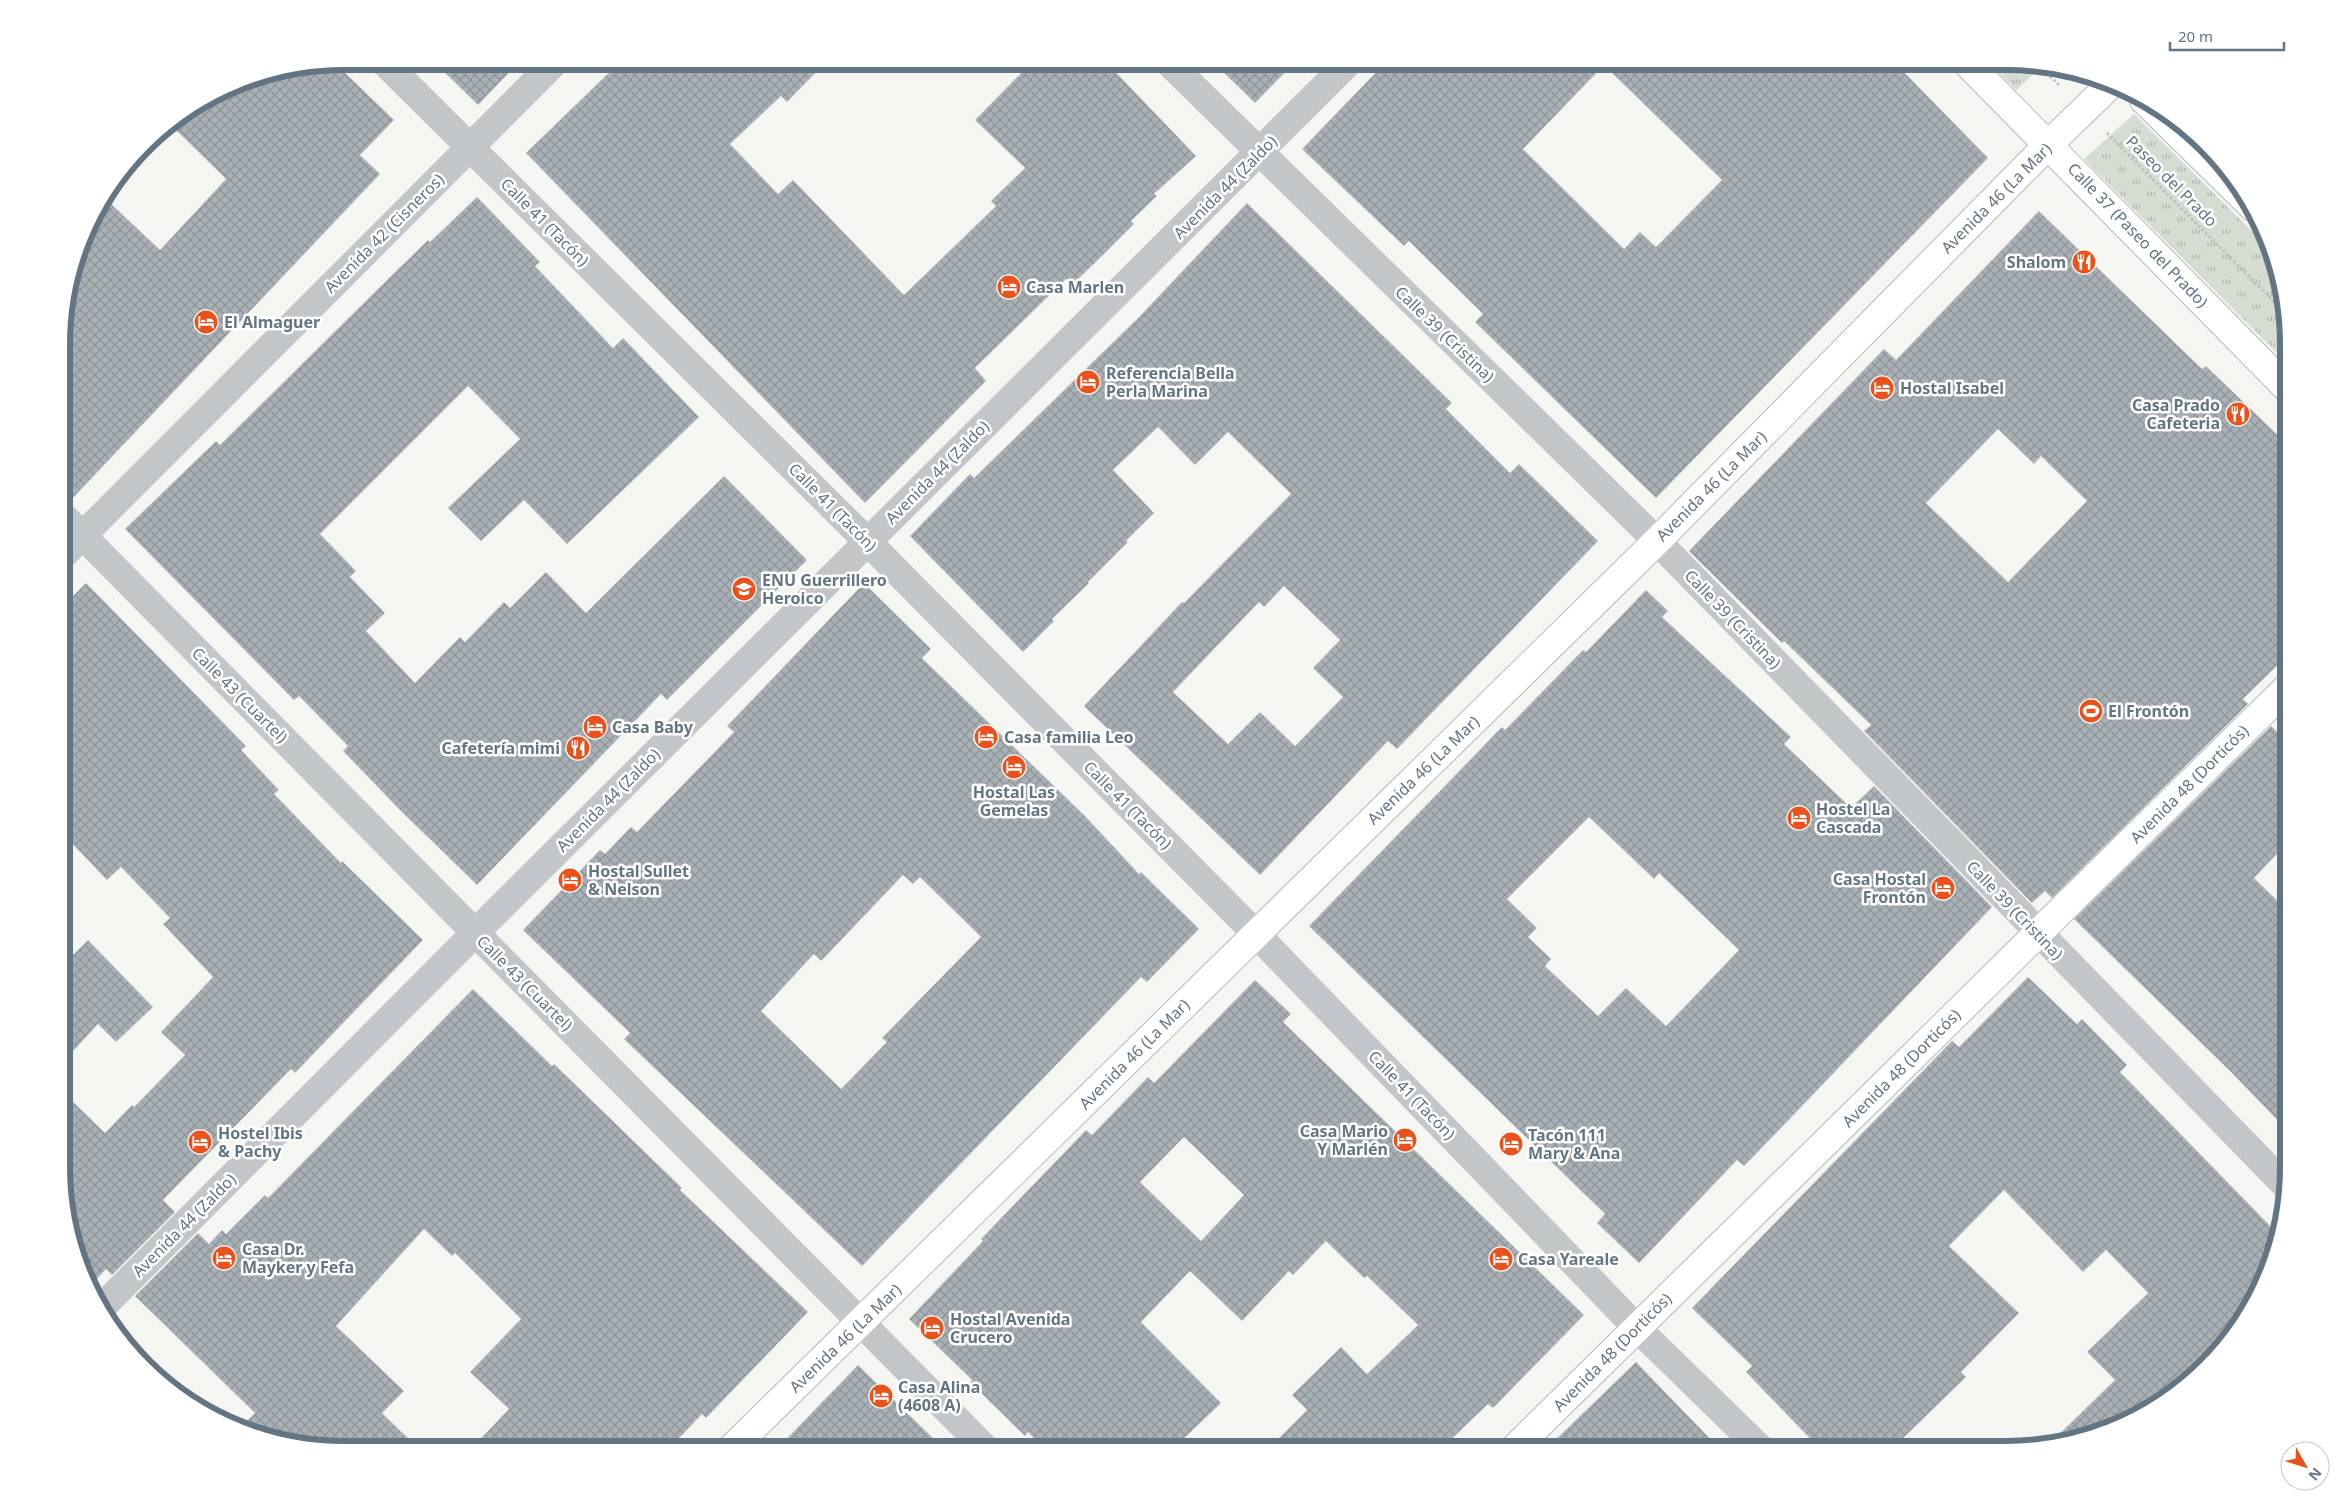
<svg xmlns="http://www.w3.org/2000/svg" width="2350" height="1511" font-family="'Noto Sans',sans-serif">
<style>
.park{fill:url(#park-tufts)}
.building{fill:url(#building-cross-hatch);stroke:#d6d6d4;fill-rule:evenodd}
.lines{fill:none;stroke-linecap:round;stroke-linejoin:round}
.secondary-casing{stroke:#b4b9be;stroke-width:30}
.primary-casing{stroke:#b5b9bd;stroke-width:30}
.path{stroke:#bcbec0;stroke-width:3;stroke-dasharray:2.5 2.5;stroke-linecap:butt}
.street{stroke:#c2c6c9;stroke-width:28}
.secondary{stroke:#fff;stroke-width:28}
.primary{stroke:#fff;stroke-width:28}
.labels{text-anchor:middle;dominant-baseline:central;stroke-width:5;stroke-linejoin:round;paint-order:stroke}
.street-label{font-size:16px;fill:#637483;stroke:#fff}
.poi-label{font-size:16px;font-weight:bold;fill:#637483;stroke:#fff;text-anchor:start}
.rim{fill:none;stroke:#637483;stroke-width:6}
</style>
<defs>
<pattern id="park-tufts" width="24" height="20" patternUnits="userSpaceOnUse" patternTransform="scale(1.25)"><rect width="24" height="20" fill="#d5dcd2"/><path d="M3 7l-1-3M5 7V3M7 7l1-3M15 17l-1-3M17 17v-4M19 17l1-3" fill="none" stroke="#b0b7b0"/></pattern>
<pattern id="building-cross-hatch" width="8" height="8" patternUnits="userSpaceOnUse" patternTransform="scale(1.25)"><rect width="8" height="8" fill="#a9b1b6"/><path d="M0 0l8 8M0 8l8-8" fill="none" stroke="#8d9599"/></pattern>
</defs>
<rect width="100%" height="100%" fill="#f5f5f1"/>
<!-- park -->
<g class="park">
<polygon points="1987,61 2042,66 2016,90"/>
<path d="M2134 114 2271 250C2286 287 2288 325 2288 364L2084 159Z"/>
</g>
<!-- building -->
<g class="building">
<polygon points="433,61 520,61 478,105"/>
<polygon points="621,61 827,61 787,102 781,96 730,144 778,194 793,180 904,295 996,206 991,201 1025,168 975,120 1033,61 1105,61 1196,156 1154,194 1157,196 1131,221 1134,224 1104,254 1072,285 1066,279 975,368 986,381 865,503 526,153"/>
<polygon points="1212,61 1296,61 1255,103"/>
<path d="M1387 61H1893L1988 158 1656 498 1475 322 1483 314 1409 241 1404 246 1302 149ZM1604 65 1722 180 1656 247 1640 232 1624 249 1523 149Z"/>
<polygon points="335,63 394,120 360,155 380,174 69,502 64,502 64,308 91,219 106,199 160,250 226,179 170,124 236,83"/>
<polygon points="477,197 540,262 535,266 613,348 623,338 699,417 567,544 524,500 481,541 448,508 520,439 468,386 320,534 356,571 350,577 385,613 366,631 415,683 460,637 465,642 504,602 510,608 546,572 586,613 724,476 807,560 667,700 661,694 477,885 400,810 343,751 348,746 299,696 294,700 125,529 216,441 220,445 386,281 428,240 430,242"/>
<path d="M1247 203 1452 403 1446 409 1510 473 1519 464 1598 541 1397 749 1388 741 1260 875 1084 706 1182 602 1184 603 1291 494 1228 432 1195 465 1158 427 1113 470 1154 513 1126 541 1128 542 1088 582 1089 583 1052 619 1054 621 1023 652 910 536 970 474 974 478 1140 316ZM1284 586 1340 640 1313 668 1343 697 1295 746 1260 712 1228 744 1173 692 1259 602 1264 607Z"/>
<path d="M2039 211 2202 369 2206 366 2288 445V655L2243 699 2248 704 2052 898 2045 891 2032 903 1864 731 1871 725 1784 641 1782 643 1689 551 1884 349 1896 360ZM1998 429 2034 464 2041 456 2087 501 2008 582 1926 503Z"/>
<polygon points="86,583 246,746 241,750 279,790 274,794 341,863 342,861 423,940 295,1073 291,1069 163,1200 175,1212 112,1275 106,1269 90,1286 76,1258 64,1203 64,1093 105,1133 132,1105 134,1107 185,1055 161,1032 213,977 163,924 170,918 121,867 107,880 64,835 64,605"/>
<path d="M864 583 931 649 922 658 1085 816 1139 874 1141 872 1199 929 1147 982 1141 977 862 1266 624 1039 630 1033 523 930 600 850 605 854 631 827 637 832 734 732 727 726ZM903 875 913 884 920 877 981 937 882 1038 887 1042 841 1089 761 1011 814 954 821 961Z"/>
<path d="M1646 590 1668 611 1662 617 1791 737 1784 744 1851 808 1874 786 1992 907 1783 1126 1744 1166 1737 1160 1639 1263 1597 1223 1605 1214 1309 926 1502 727 1505 730 1583 650 1586 652ZM1589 817 1654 879 1659 873 1739 950 1666 1026 1626 988 1598 1016 1545 966 1551 959 1528 937 1537 928 1507 899Z"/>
<polygon points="2271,726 2288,742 2288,842 2254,878 2288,911 2288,1131 2231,1072 2074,919"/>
<polygon points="88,940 153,1007 116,1042 98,1024 64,1061 64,964"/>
<polygon points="2028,977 2077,1024 2082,1019 2127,1065 2120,1072 2278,1234 2274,1257 2241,1324 2206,1367 2147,1412 2079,1440 2048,1445 2115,1380 2087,1352 2148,1293 2106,1250 2083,1272 2004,1190 1949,1246 2019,1313 1961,1372 1966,1377 1892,1449 1820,1449 1746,1372 1752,1366 1692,1308 1952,1041 1959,1047"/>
<path d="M1255 980 1291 1014 1283 1022 1584 1315 1493 1408 1488 1404 1441 1449H1268L1307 1410 1292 1395 1341 1347 1367 1374 1418 1325 1367 1276 1364 1278 1326 1241 1293 1275 1289 1271 1242 1321 1190 1271 1141 1322 1221 1403 1173 1449 1045 1450 1028 1432 1025 1436 970 1382 972 1380 909 1319 983 1241 981 1239 1086 1130 1092 1135 1148 1077 1154 1083ZM1184 1137 1244 1195 1201 1241 1140 1182Z"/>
<polygon points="473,989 552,1066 554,1064 682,1188 680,1190 808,1312 706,1418 702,1414 668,1450 470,1450 509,1409 470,1372 521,1319 455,1253 452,1256 424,1229 336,1326 404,1391 382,1413 420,1450 344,1450 266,1437 248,1420 255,1413 135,1296 198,1233 209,1244 222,1230 226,1234 265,1195 268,1198"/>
<polygon points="1636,1362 1720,1449 1546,1449"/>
<polygon points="858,1365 945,1450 776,1450"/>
</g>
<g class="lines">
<defs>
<g id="secondary">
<polyline points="2049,144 2110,85"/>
<polyline points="1514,1449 2288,687"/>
</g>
<g id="primary">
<polyline points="1965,61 2288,389"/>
<polyline points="2144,100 2253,207"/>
<polyline points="730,1450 1657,541 2049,144"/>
</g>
</defs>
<!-- secondary casing -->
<use href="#secondary" class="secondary-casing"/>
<!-- primary casing -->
<use href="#primary" class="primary-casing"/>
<!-- path -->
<g class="path">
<polyline points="2039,66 2060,86"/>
<polyline points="2107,133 2286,314"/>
</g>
<!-- street -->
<g class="street">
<polyline points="383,61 867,541 1256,934 1637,1328 1761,1449"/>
<polyline points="1167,61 1657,541 2288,1188"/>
<polyline points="64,517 987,1450"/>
<polyline points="64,554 556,61"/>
<polyline points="101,1308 475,933 1350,61"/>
</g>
<!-- secondary -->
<use href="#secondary" class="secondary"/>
<!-- primary -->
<use href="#primary" class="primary"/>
</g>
<!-- icons -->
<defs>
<symbol id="restaurant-disc" viewBox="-11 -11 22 22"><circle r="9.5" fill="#e9521c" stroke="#fff"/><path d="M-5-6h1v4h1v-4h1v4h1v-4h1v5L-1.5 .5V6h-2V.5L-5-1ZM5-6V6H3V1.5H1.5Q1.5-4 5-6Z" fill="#fff"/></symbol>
<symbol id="hotel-disc" viewBox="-11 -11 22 22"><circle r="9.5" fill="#e9521c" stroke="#fff"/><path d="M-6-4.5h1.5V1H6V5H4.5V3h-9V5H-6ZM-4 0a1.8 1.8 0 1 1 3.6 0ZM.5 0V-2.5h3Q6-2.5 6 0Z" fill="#fff"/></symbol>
<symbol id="school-disc" viewBox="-11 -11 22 22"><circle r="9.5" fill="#e9521c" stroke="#fff"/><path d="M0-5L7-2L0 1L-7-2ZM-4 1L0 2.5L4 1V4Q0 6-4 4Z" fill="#fff"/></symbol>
<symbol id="stadium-disc" viewBox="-11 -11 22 22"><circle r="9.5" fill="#e9521c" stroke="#fff"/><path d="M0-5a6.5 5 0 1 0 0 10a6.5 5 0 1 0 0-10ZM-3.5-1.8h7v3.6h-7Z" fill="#fff"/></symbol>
</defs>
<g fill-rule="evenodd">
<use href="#restaurant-disc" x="2070" y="248" width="28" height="28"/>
<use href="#hotel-disc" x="995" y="273" width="28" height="28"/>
<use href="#hotel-disc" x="192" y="308" width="28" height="28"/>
<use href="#hotel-disc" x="1074" y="368" width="28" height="28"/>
<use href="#hotel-disc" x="1868" y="374" width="28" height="28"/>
<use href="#restaurant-disc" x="2224" y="400" width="28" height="28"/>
<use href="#school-disc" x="730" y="575" width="28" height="28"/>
<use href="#stadium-disc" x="2077" y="697" width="28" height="28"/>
<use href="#hotel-disc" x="581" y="713" width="28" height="28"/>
<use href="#hotel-disc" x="972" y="723" width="28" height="28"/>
<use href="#restaurant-disc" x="564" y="734" width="28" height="28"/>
<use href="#hotel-disc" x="1000" y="753" width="28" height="28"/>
<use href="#hotel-disc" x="1785" y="804" width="28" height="28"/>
<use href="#hotel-disc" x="556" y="866" width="28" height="28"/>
<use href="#hotel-disc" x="1929" y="874" width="28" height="28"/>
<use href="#hotel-disc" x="1391" y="1126" width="28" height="28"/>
<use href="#hotel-disc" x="186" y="1128" width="28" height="28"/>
<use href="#hotel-disc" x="1497" y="1130" width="28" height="28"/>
<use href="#hotel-disc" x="210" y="1244" width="28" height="28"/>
<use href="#hotel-disc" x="1487" y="1245" width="28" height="28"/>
<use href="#hotel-disc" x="918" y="1314" width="28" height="28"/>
<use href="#hotel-disc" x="867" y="1382" width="28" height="28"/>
</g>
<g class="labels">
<!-- street labels -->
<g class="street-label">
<text transform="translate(2172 181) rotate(45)">Paseo del Prado</text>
<text transform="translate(1225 187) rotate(-45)">Avenida 44 (Zaldo)</text>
<text transform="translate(1996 198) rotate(-45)">Avenida 46 (La Mar)</text>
<text transform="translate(545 222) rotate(45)">Calle 41 (Tacón)</text>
<text transform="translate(384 233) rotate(-45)">Avenida 42 (Cisneros)</text>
<text transform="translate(2138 235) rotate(46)">Calle 37 (Paseo del Prado)</text>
<text transform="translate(1445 334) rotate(44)">Calle 39 (Cristina)</text>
<text transform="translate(937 472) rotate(-45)">Avenida 44 (Zaldo)</text>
<text transform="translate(1711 486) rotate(-45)">Avenida 46 (La Mar)</text>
<text transform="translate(833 507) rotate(45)">Calle 41 (Tacón)</text>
<text transform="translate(1733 619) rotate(46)">Calle 39 (Cristina)</text>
<text transform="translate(240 695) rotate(45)">Calle 43 (Cuartel)</text>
<text transform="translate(1423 770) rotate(-44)">Avenida 46 (La Mar)</text>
<text transform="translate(2189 784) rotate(-45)">Avenida 48 (Dorticós)</text>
<text transform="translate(608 800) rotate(-45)">Avenida 44 (Zaldo)</text>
<text transform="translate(1128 805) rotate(45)">Calle 41 (Tacón)</text>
<text transform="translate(2015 910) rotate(46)">Calle 39 (Cristina)</text>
<text transform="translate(525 983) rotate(45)">Calle 43 (Cuartel)</text>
<text transform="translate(1134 1054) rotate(-45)">Avenida 46 (La Mar)</text>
<text transform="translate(1901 1068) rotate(-45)">Avenida 48 (Dorticós)</text>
<text transform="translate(1412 1095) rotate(46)">Calle 41 (Tacón)</text>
<text transform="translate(184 1225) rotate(-45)">Avenida 44 (Zaldo)</text>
<text transform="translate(845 1338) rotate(-44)">Avenida 46 (La Mar)</text>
<text transform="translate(1612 1352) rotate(-45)">Avenida 48 (Dorticós)</text>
</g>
<!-- poi labels -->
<g class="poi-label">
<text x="2066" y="262" text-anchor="end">Shalom</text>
<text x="1026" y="287">Casa Marlen</text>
<text x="224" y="322">El Almaguer</text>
<text x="1106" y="373">Referencia Bella<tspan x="1106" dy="18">Perla Marina</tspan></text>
<text x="1900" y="388">Hostal Isabel</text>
<text x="2220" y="405" text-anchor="end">Casa Prado<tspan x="2220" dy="18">Cafeteria</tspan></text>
<text x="762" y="580">ENU Guerrillero<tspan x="762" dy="18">Heroico</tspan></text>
<text x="2108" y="711">El Frontón</text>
<text x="612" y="727">Casa Baby</text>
<text x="1004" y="737">Casa familia Leo</text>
<text x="560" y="748" text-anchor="end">Cafetería mimi</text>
<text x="1014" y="792" text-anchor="middle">Hostal Las<tspan x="1014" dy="18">Gemelas</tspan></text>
<text x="1816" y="809">Hostel La<tspan x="1816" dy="18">Cascada</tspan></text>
<text x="588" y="871">Hostal Sullet<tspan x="588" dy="18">&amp; Nelson</tspan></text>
<text x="1926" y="879" text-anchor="end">Casa Hostal<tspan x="1926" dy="18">Frontón</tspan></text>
<text x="1388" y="1131" text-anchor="end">Casa Mario<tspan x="1388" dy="18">Y Marlén</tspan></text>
<text x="218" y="1133">Hostel Ibis<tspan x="218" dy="18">&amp; Pachy</tspan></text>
<text x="1528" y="1135">Tacón 111<tspan x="1528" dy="18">Mary &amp; Ana</tspan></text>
<text x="242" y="1249">Casa Dr.<tspan x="242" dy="18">Mayker y Fefa</tspan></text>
<text x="1518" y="1259">Casa Yareale</text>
<text x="950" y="1319">Hostal Avenida<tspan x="950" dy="18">Crucero</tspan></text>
<text x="898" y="1387">Casa Alina<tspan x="898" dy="18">(4608 A)</tspan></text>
</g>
</g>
<!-- crop -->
<path d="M0 0H2350V1511H0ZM344 70H2006A274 274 0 0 1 2280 344V1167A274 274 0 0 1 2006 1441H344A274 274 0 0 1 70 1167V344A274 274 0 0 1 344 70Z" fill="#fff" fill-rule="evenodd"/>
<path class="rim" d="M344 70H2006A274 274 0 0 1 2280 344V1167A274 274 0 0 1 2006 1441H344A274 274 0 0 1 70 1167V344A274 274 0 0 1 344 70Z"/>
<!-- north arrow -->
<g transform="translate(2305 1466) rotate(129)"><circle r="24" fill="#ffffff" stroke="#c1c7cd"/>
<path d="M0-4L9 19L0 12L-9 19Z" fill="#e9521c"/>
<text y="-8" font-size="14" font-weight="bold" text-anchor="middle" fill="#637483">N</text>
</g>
<!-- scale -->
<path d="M2170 42v8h114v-8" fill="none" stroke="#637483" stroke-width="2.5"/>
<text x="2178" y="42" font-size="15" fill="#637483" stroke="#ffffff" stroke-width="4" paint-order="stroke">20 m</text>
</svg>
